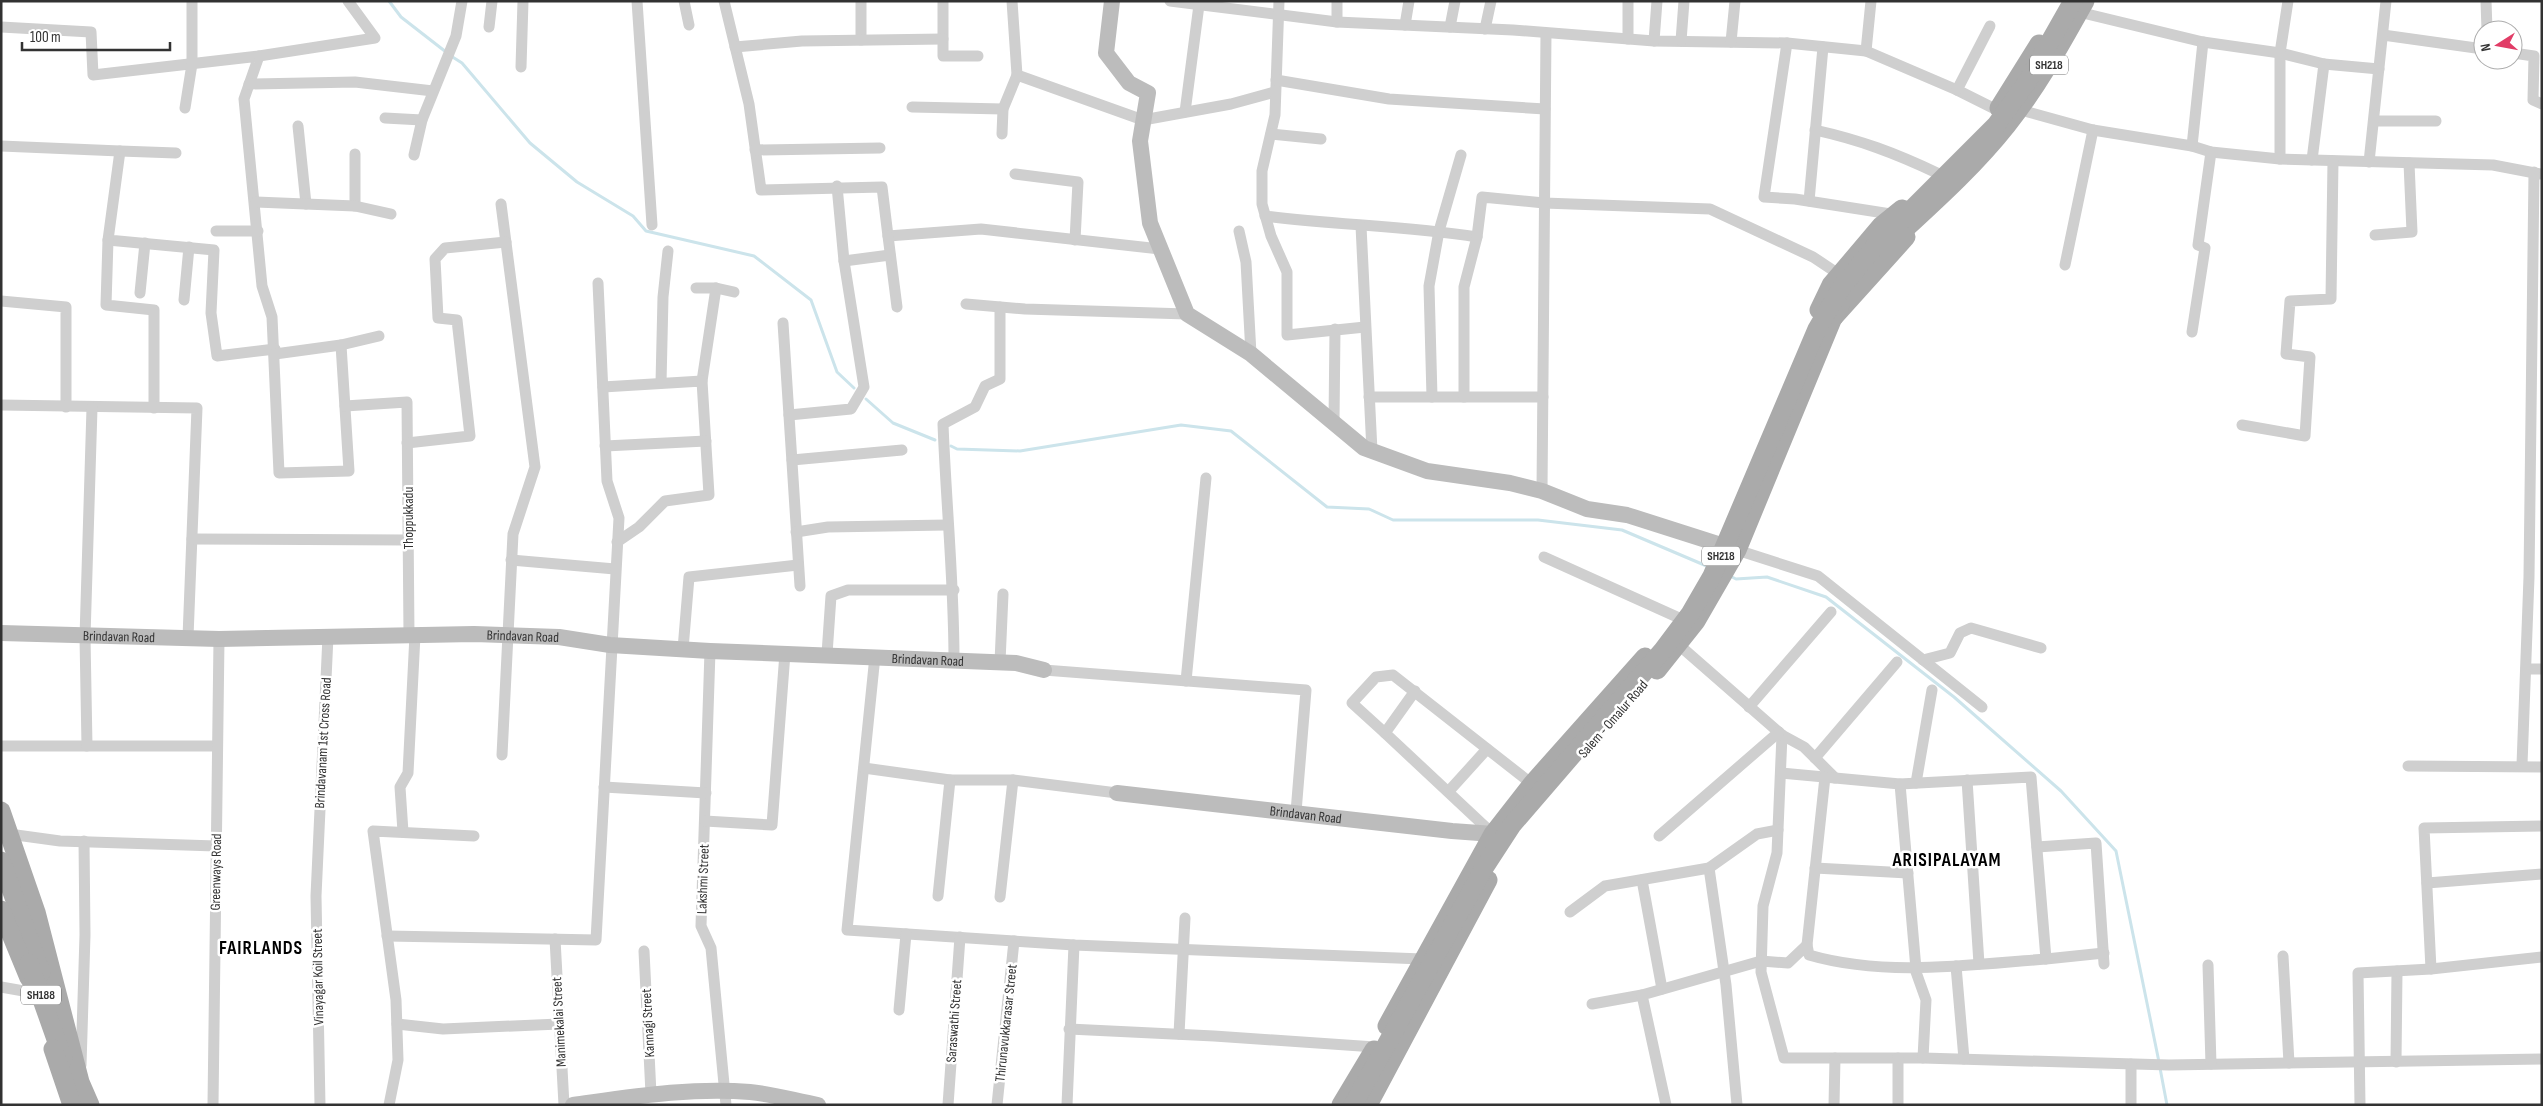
<svg xmlns="http://www.w3.org/2000/svg" width="2543" height="1106" font-family="'Sofia Sans Condensed',sans-serif">
<style>
.lines{fill:none;stroke-linecap:round;stroke-linejoin:round}
.stream{stroke:#cce4eb;stroke-width:3}
.street{stroke:#cfcfcf;stroke-width:11}
.secondary{stroke:#bcbcbc;stroke-width:16}
.primary{stroke:#aaa;stroke-width:19}
.primary-bridge{stroke:#aaa;stroke-width:19}
.labels{text-anchor:middle;dominant-baseline:central;stroke-width:5;stroke-linejoin:round;paint-order:stroke}
.shield{fill:#fff;stroke:#707070;stroke-width:1}
.shield-label{font-size:12px;font-weight:bold;fill:#323232}
.street-label{font-size:14px;fill:#323232;stroke:#fff}
.district-label{font-size:19px;font-weight:bold;letter-spacing:1px;fill:#000;stroke:#fff}
</style>
<rect width="100%" height="100%" fill="#fff"/>
<g class="lines">
<!-- stream -->
<g class="stream">
<polyline points="389,1 401,17 446,52"/>
<polyline points="451,56 462,63 530,143 577,182 633,216 646,231 754,256 811,300 837,372 854,388"/>
<polyline points="866,399 893,423 935,440"/>
<polyline points="951,446 957,449 1020,451 1181,425 1231,431 1327,507 1369,509 1393,520 1538,520 1622,530 1709,567"/>
<polyline points="1730,576 1736,579 1767,577 1826,597 1954,697 2061,791 2116,851 2159,1062"/>
<polyline points="2160,1068 2167,1105"/>
</g>
<!-- street -->
<g class="street">
<polyline points="637,1 652,225"/>
<polyline points="684,1 689,25"/>
<polyline points="724,1 749,104 761,190 882,187 888,236 981,229 1160,249"/>
<polyline points="943,1 943,56 978,56"/>
<polyline points="1012,1 1017,75 1143,120 1231,104 1275,92"/>
<polyline points="1170,1 1337,22 1513,30 1654,41 1787,43 1866,51 1957,90 1997,110"/>
<polyline points="1279,1 1275,115 1262,171 1262,204 1271,236 1287,272 1287,335 1365,327"/>
<polyline points="2486,1 2487,30"/>
<polyline points="2087,14 2203,42 2280,53 2324,64 2379,69"/>
<polyline points="1337,22 1337,1"/>
<polyline points="1405,25 1409,1"/>
<polyline points="1,27 91,32 93,75 259,56 244,99 262,286 272,317 279,473 349,471 341,345"/>
<polyline points="489,27 492,1"/>
<polyline points="1450,27 1455,1"/>
<polyline points="1485,29 1491,1"/>
<polyline points="2383,35 2483,49"/>
<polyline points="1628,39 1628,1"/>
<polyline points="861,40 861,1"/>
<polyline points="1654,41 1657,1"/>
<polyline points="1681,41 1684,1"/>
<polyline points="1731,42 1735,1"/>
<polyline points="1787,43 1764,197 1795,199 1897,215"/>
<polyline points="735,47 802,41 943,39"/>
<polyline points="1866,51 1871,1"/>
<polyline points="2513,53 2534,56 2533,100 2542,104"/>
<polyline points="259,56 375,38 348,1"/>
<polyline points="521,67 523,1"/>
<polyline points="1276,80 1389,99 1545,109"/>
<polyline points="249,84 355,82 433,91"/>
<polyline points="1957,90 1990,26"/>
<polyline points="912,107 1003,109"/>
<polyline points="185,108 192,64 192,1"/>
<polyline points="1185,112 1199,5"/>
<polyline points="2028,112 2093,130 2192,146 2211,152 2280,159 2493,165 2540,174"/>
<polyline points="385,118 422,120"/>
<polyline points="2374,121 2436,121"/>
<polyline points="298,126 306,204"/>
<path d="M1815 130C1860 140 1895 153 1937 173"/>
<polyline points="1002,134 1003,109 1017,75"/>
<polyline points="1271,134 1321,139"/>
<polyline points="1,146 120,151 108,240 214,250 211,313 217,356 275,349"/>
<polyline points="2192,146 2203,42"/>
<polyline points="755,150 880,148"/>
<polyline points="120,151 176,153"/>
<polyline points="355,154 355,206"/>
<polyline points="414,155 422,120 456,36 462,1"/>
<polyline points="2280,159 2280,53 2288,1"/>
<polyline points="2312,160 2324,64"/>
<polyline points="2369,162 2386,1"/>
<polyline points="1015,174 1078,182 1075,240"/>
<polyline points="1809,201 1823,47"/>
<polyline points="256,202 355,206 391,214"/>
<polyline points="501,204 535,467 513,534 502,755"/>
<path d="M1265 216C1336 225 1407 226 1477 237"/>
<polyline points="1361,226 1372,451"/>
<polyline points="216,231 258,231"/>
<polyline points="1239,231 1246,262 1251,354"/>
<polyline points="2375,235 2412,232 2409,163"/>
<polyline points="888,236 897,307"/>
<polyline points="108,240 106,305 154,310 154,408"/>
<polyline points="844,261 890,255"/>
<polyline points="2065,265 2093,130"/>
<polyline points="696,288 716,288 734,292"/>
<polyline points="140,293 145,243"/>
<polyline points="184,300 189,247"/>
<polyline points="1,301 66,307 66,407"/>
<polyline points="966,304 1025,309 1187,314"/>
<polyline points="783,323 800,586"/>
<polyline points="2192,332 2205,248 2198,245 2211,152"/>
<polyline points="275,354 341,345 379,336"/>
<polyline points="702,381 716,288"/>
<polyline points="661,383 663,297 668,251"/>
<polyline points="603,387 702,381 709,495 665,501 639,527 617,542"/>
<polyline points="1369,397 1543,397"/>
<polyline points="1432,397 1429,286 1439,231 1461,155"/>
<polyline points="1464,397 1464,287 1477,237 1482,197 1544,203 1710,209 1813,257 1840,275"/>
<polyline points="1,405 197,408 188,637"/>
<polyline points="345,406 407,402 409,635"/>
<polyline points="789,415 851,409 864,387 844,261 837,186"/>
<polyline points="1334,421 1335,329"/>
<polyline points="2242,425 2305,436 2310,357 2286,354 2290,301 2331,299 2333,161"/>
<polyline points="407,443 470,436 457,320 438,318 435,259 445,248 506,242"/>
<polyline points="605,446 706,441"/>
<polyline points="792,460 902,450"/>
<polyline points="1542,491 1546,33"/>
<polyline points="796,532 828,527 947,525"/>
<polyline points="192,539 408,540"/>
<polyline points="1737,550 1818,576 1982,707"/>
<polyline points="1544,557 1677,617"/>
<polyline points="511,560 615,569"/>
<polyline points="1679,645 1782,735 1777,853 1763,906 1761,972 1784,1058 1923,1058 2169,1065 2542,1059"/>
<polyline points="683,649 689,577 798,565"/>
<polyline points="710,651 701,926 711,948 726,1105"/>
<polyline points="827,654 831,596 848,590 954,590"/>
<polyline points="875,656 847,930 1074,945 1422,959"/>
<path d="M954 660C954 581 946 503 943 424L975 407 985 386 1000 379V307"/>
<polyline points="1923,660 1950,653 1960,633 1971,628 2041,648"/>
<polyline points="1000,662 1003,594"/>
<polyline points="2526,669 2542,669"/>
<polyline points="1044,670 1306,690 1296,812"/>
<polyline points="1186,681 1206,478"/>
<polyline points="1415,691 1385,733 1494,835"/>
<polyline points="1749,707 1831,612"/>
<polyline points="1385,733 1352,703 1376,677 1393,675 1532,784"/>
<polyline points="1782,735 1804,747 1835,778"/>
<polyline points="1,746 217,746"/>
<polyline points="87,746 85,637 92,408"/>
<polyline points="1815,758 1897,662"/>
<polyline points="2522,765 2529,577 2534,172"/>
<polyline points="2408,766 2542,767"/>
<polyline points="864,768 950,780 1013,780 1117,793"/>
<polyline points="1781,773 1900,784"/>
<polyline points="1967,780 1979,964"/>
<polyline points="1916,783 1932,690"/>
<polyline points="604,787 706,793"/>
<polyline points="1449,791 1487,749"/>
<polyline points="705,821 772,825 785,653"/>
<polyline points="403,832 400,787 408,773 415,635"/>
<polyline points="9,834 60,841 216,846"/>
<polyline points="1659,836 1779,732"/>
<polyline points="2037,847 2096,843 2104,964"/>
<polyline points="1709,868 1726,985 1737,1105"/>
<polyline points="1815,868 1908,873"/>
<polyline points="1642,880 1662,989"/>
<polyline points="2427,883 2542,874"/>
<polyline points="938,896 950,780"/>
<polyline points="1000,897 1013,780"/>
<polyline points="1570,912 1605,886 1709,868 1757,834 1778,830"/>
<polyline points="387,936 596,940 619,518 607,481 598,283"/>
<polyline points="555,939 564,1105"/>
<polyline points="1807,945 1825,777"/>
<polyline points="644,951 651,1094"/>
<polyline points="2283,956 2289,1063"/>
<polyline points="2046,959 2104,953"/>
<polyline points="2208,965 2211,1064"/>
<polyline points="1956,966 1964,1059"/>
<polyline points="2431,969 2424,828 2542,826"/>
<polyline points="1,987 35,993"/>
<polyline points="1592,1004 1642,995"/>
<polyline points="899,1010 906,934"/>
<polyline points="397,1024 443,1029 559,1024"/>
<polyline points="1069,1029 1214,1036 1375,1047"/>
<polyline points="1179,1034 1185,918"/>
<polyline points="2396,1062 2397,971"/>
<polyline points="81,1065 85,935 84,841"/>
<polyline points="213,1105 219,639"/>
<polyline points="320,1105 316,896 328,636"/>
<polyline points="389,1105 398,1060 396,1000 373,831 474,836"/>
<polyline points="948,1105 960,937"/>
<polyline points="997,1105 1014,941"/>
<polyline points="1067,1105 1074,945"/>
<path d="M1666 1105 1642 995 1761 961 1788 963 1807 945 1809 955C1885 977 1968 965 2046 959L2031 777 1900 784 1916 969V972L1926 1000 1923 1058"/>
<polyline points="1834,1105 1835,1058"/>
<polyline points="1898,1105 1898,1058"/>
<polyline points="2131,1105 2131,1064"/>
<polyline points="2360,1105 2358,973 2431,969 2542,957"/>
</g>
<!-- secondary -->
<g class="secondary">
<polyline points="1112,1 1106,53 1129,83 1148,93 1140,141 1150,223 1187,314 1251,354 1364,448 1427,471 1510,483 1542,491 1587,509 1627,515 1737,550"/>
<path id="s1" d="M1 633 219 639 474 634 559 637 610 645 710 651 1016 663 1044 670"/>
<path id="s2" d="M1117 793 1452 831 1493 834"/>
<path d="M573 1105C631 1097 691 1087 750 1092 772 1094 796 1101 818 1105"/>
</g>
<!-- primary -->
<g class="primary">
<polyline points="1999,108 2039,44"/>
<path d="M1891 242C1931 205 1973 168 2007 125 2038 86 2061 44 2085 1"/>
<polyline points="1819,310 1831,285 1881,226 1902,209"/>
<polyline points="1834,317 1906,237"/>
<polyline points="1657,670 1696,621 1737,550 1832,320 1840,306"/>
<polyline points="1,811 36,912 80,1082 90,1105"/>
<polyline points="1,861 41,973"/>
<polyline points="1,910 29,978"/>
<polyline points="29,963 63,1059"/>
<polyline points="1387,1026 1493,834 1532,784 1645,657"/>
<polyline points="53,1049 72,1105"/>
<polyline points="1341,1105 1374,1050"/>
<polyline points="1368,1105 1488,880"/>
</g>
<!-- primary-bridge -->
<polyline class="primary-bridge" points="1353,1105 1484,868 1512,825 1663,650 1690,614 1712,576 1817,329 1841,288 1875,246 1996,125 2027,82 2073,1"/>
</g>
<g class="labels">
<!-- shield labels -->
<g class="shield">
<rect x="2030" y="55.5" width="38" height="19" rx="4"/>
<rect x="1702" y="546.5" width="38" height="19" rx="4"/>
<rect x="21" y="985.5" width="40" height="19" rx="4"/>
</g>
<g class="shield-label">
<text x="2049" y="65">SH218</text>
<text x="1721" y="556">SH218</text>
<text x="41" y="995">SH188</text>
</g>
<!-- street labels -->
<g class="street-label">
<text transform="translate(408 518) rotate(-90)">Thoppukkadu</text>
<text stroke="none"><textPath href="#s1" startOffset="522">Brindavan Road</textPath></text>
<text stroke="none"><textPath href="#s1" startOffset="118">Brindavan Road</textPath></text>
<text stroke="none"><textPath href="#s1" startOffset="928">Brindavan Road</textPath></text>
<text transform="translate(1613 719) rotate(-49)">Salem - Omalur Road</text>
<text transform="translate(323 743) rotate(-87)">Brindavanam 1st Cross Road</text>
<text stroke="none"><textPath href="#s2" startOffset="190">Brindavan Road</textPath></text>
<text transform="translate(216 872) rotate(-89)">Greenways Road</text>
<text transform="translate(703 879) rotate(-88)">Lakshmi Street</text>
<text transform="translate(318 977) rotate(-91)">Vinayagar Koil Street</text>
<text transform="translate(954 1021) rotate(-86)">Saraswathi Street</text>
<text transform="translate(559 1022) rotate(-93)">Manimekalai Street</text>
<text transform="translate(648 1023) rotate(-93)">Kannagi Street</text>
<text transform="translate(1006 1023) rotate(-84)">Thirunavukkarasar Street</text>
</g>
<!-- district labels -->
<g class="district-label">
<text x="1947" y="860">ARISIPALAYAM</text>
<text x="261" y="948">FAIRLANDS</text>
</g>
</g>
<!-- border -->
<rect width="2543" height="1106" fill="none" stroke="#323232" stroke-width="5"/>
<!-- north arrow -->
<g transform="translate(2498 45) rotate(259)"><circle r="24" fill="#ffffff" stroke="#adadad"/>
<path d="M0-4L9 19L0 12L-9 19Z" fill="#e13c66"/>
<text y="-8" font-size="14" font-weight="bold" text-anchor="middle" fill="#323232">N</text>
</g>
<!-- scale -->
<path d="M22 42v8h148v-8" fill="none" stroke="#323232" stroke-width="2.5"/>
<text x="30" y="42" font-size="15" fill="#323232" stroke="#ffffff" stroke-width="4" paint-order="stroke">100 m</text>
</svg>
